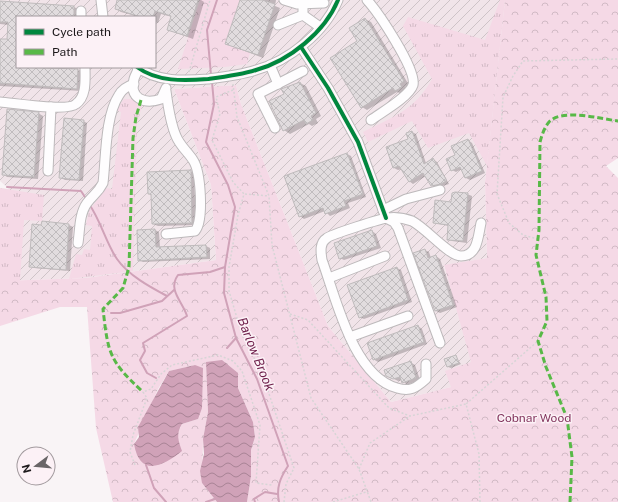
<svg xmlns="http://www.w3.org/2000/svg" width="618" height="502" font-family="'Public Sans',sans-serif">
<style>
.industrial{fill:url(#industrial-furrows);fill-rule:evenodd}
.grass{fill:url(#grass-tufts)}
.forest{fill:url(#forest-crowns);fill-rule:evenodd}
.water{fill:url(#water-waves)}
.shadow{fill:#0003}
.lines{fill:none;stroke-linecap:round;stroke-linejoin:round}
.stream{stroke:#d0a2b8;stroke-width:2}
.building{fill:url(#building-cross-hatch);stroke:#bfbbbc}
.minor-casing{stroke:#bdb9bb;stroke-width:11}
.path{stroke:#d7d5d6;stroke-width:1.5;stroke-dasharray:2 2;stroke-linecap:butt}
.minor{stroke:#fefdfe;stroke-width:9}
.quiet{stroke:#58b947;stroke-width:3;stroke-dasharray:6 3;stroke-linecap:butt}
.cycleway-casing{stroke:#fcf1f6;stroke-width:6}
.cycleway{stroke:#00873e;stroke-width:4}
.labels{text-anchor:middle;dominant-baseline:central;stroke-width:3;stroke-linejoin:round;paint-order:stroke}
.park-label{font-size:12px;fill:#83355e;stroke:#fcf1f6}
.water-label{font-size:13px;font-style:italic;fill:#71234e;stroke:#fcf1f6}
</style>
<defs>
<pattern id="industrial-furrows" width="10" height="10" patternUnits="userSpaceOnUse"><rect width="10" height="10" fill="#f1e4e9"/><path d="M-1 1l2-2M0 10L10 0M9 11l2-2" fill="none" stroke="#cec3c7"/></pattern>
<pattern id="grass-tufts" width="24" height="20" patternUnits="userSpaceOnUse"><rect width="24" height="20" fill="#f5d9e6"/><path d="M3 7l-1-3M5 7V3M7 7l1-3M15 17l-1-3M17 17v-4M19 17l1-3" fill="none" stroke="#d1bac5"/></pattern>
<pattern id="forest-crowns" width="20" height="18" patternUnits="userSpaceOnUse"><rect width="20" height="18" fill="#f5d9e6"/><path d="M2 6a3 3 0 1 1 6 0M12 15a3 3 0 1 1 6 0" fill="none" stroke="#d1bac5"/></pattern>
<pattern id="water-waves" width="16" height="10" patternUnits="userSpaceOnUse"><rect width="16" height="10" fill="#d0a2b8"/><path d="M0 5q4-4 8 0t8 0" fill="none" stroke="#a88395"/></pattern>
<pattern id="building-cross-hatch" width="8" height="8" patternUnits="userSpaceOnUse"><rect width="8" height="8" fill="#e1dcde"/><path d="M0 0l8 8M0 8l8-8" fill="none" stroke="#c0bcbe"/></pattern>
</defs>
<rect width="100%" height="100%" fill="#f9f4f6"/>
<!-- industrial -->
<path class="industrial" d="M0 0H505L485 182 487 258 444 266 472 362 451 387 391 402 328 326 241 104 236 85 174 89 211 185 216 260 85 278 0 281V188L9 189 0 181ZM17 17H155V67H17Z"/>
<!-- grass -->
<g class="grass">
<path d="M500 0H505L487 166 469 133 428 148 412 121 368 142 363 132C393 117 415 110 432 79L403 26 408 17 485 40Z"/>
<polygon points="124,99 132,99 142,106 137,124 133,271 69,279 76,254 82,255 84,249 90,250 92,226 86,225 89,211 106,188 112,189 121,112 116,110"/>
<polygon points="0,188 44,195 42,221 24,220 20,281 0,281"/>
</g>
<!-- forest -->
<g class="forest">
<polygon points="200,0 240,0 225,44 250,53 247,64 225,67 178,69"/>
<path d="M505 0H618V158L606 166 618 178V502H247L251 476V450L255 437 253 422 238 388V373L206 362 208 412 203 439 202 483 217 502H113L96 428 87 307H60L0 326V281L85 278 216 260 211 185 174 89 236 85 241 104 328 326 391 402 451 387 445 371 471 362 444 265 487 258 485 182ZM195 365 198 419 182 424 177 435 134 444 158 389 169 371Z"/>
</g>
<!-- water -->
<g class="water">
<polygon points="222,360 238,373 238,388 253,422 255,437 251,450 251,476 247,502 217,502 202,483 200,471 204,454 203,439 208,412 206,362"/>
<path d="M195 365 203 368 202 408 198 419 182 424C176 434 178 440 182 451 163 466 140 478 134 444L139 437 138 427 169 371Z"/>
</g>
<!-- shadow -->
<g class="shadow">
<polygon points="118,0 201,0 204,2 193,39 168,30 172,17 161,14 158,23 155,22 155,17 139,17 121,12 116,9"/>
<polygon points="241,0 276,0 275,6 280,8 263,58 226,44"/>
<polygon points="0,2 74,7 80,10 79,17 17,17 17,67 55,67 55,68 78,70 83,73 82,91 0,86 0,40 8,40 9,25 0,24"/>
<polygon points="365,19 371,22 409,85 405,87 407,91 402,94 397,92 367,110 362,107 359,41"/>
<polygon points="300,83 306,86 321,116 316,119 318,123 312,126 309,124 290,134 284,130 285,94"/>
<polygon points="38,113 43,116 38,179 7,177 3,174"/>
<polygon points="83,121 87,123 83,181 65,180 61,178"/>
<polygon points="412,132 416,134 426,163 433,159 437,162 449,184 436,188 432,185 426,176 413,184 409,181 402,169 398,170 394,168 387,148 409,140"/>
<polygon points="468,140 472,143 485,173 470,180 466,178 462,169 456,172 452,170 456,155"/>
<polygon points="347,154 351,156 366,197 348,203 350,208 330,216 325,211 304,219 300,216"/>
<polygon points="190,171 194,173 196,225 158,226 153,224 152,196 149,194"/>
<polygon points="467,194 472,196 467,243 452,241 448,239 449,226 434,223 452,203"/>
<polygon points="43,223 69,225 73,227 70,271 34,268 30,266"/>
<polygon points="155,230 159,232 160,248 206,246 210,248 210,259 143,262 139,260"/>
<polygon points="372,231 376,234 381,248 344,260 340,258"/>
<polygon points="425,250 429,252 431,258 436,256 440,259 457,307 440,313 436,311"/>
<polygon points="397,268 401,270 412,302 364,319 359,317"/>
<polygon points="418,326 422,329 427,344 378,362 373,359"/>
<polygon points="455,356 461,364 451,368 448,367"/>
<polygon points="410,362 415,365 420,380 407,385 402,380 398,381 390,377"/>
</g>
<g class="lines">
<!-- stream -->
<g class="stream">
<polyline points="211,75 207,30 217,0"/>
<path d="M212 82 214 104 206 142 228 185 235 207 225 267 224 293 236 338 257 379 288 466C280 478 276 488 279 502"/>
<polyline points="7,187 81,191 87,200"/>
<path d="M89 204C101 221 106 243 117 259 128 275 150 287 167 296"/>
<polyline points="111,313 120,313 162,301 174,290"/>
<polyline points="227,348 236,338"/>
<path d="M156 378 147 373 140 360 145 351 143 343 187 316C183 302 167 290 178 275L210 272 225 267"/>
<polyline points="146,465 154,488 166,502"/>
<polyline points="206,502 215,499"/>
<polyline points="255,502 254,499 265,492 277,494"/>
</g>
</g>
<!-- building -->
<g class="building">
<polygon points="117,0 198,0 187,36 167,30 171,16 155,11 153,17 141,17 115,9"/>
<polygon points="240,0 262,0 275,4 258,55 225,44"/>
<polygon points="0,1 74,6 74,17 17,17 17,67 78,69 77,89 0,83 0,39 7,39 8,22 0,22"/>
<polygon points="365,18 404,81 400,84 402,87 395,91 393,88 361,108 330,58 357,41 349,28"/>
<polygon points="300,82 316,113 311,116 313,120 306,124 304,120 283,131 269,101 284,94 281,89"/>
<polygon points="7,109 39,112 34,177 2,175"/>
<polygon points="64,118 84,120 79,180 59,178"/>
<polygon points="412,131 424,164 433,158 446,179 446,181 441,184 431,186 423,173 409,182 399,166 393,168 386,147 408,139 406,133"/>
<polygon points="468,139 482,171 465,178 460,167 451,171 446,159 455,155 451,146"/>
<polygon points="347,153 363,194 344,201 346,206 325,214 323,208 299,217 284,176"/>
<polygon points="191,170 192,223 152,224 151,194 148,194 147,172"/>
<polygon points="455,192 468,193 463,241 447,240 448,225 433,223 435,200 451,202 452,193"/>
<polygon points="42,221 69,224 66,270 29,267 32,224 41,225"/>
<polygon points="155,229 156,247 206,245 207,257 138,261 137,230"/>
<polygon points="372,230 377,246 339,259 334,243"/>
<polygon points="425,249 428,258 436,255 453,305 435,311 413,253"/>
<polygon points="397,267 408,300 359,318 347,285"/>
<polygon points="418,325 424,342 373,360 367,343"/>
<polygon points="456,355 459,363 447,367 444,359"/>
<polygon points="411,361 416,378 402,383 400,377 393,379 386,376 384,370"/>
</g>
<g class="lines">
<defs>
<g id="minor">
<polyline points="101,0 103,17"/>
<polyline points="284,0 297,4 324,3"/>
<path d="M367 0C378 12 417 70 413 85 409 97 382 112 371 120"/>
<polyline points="303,4 303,15 320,27"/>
<polyline points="81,11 81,17"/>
<polyline points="278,25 303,15"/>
<polyline points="301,47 328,88 358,142 386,218"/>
<polyline points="270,65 278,84"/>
<path d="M137 67C157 82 184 81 208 79 224 77 241 75 256 70 289 61 325 32 338 0"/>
<path d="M139 67C138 71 135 75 134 79 129 98 144 105 161 99L166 88"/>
<path d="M0 102C14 103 67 112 76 104 87 96 85 79 85 67"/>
<polyline points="275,128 258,94 303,71"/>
<polyline points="48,171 51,107"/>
<polyline points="383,210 406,199 440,190"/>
<polyline points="386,218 394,222 398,228 440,343"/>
<path d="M166 234 195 231C204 221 201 172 193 160 188 152 180 146 176 136 170 122 168 106 166 91"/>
<path d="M78 243C80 230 79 214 87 203 93 195 98 193 103 183 106 158 105 116 119 95 122 89 128 86 134 84"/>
<polyline points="329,278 385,256"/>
<polyline points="350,337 408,316"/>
<path d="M426 364V379C416 388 410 392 397 388 353 376 336 298 322 260 321 253 319 243 327 238 330 235 382 218 388 218 396 217 404 218 412 221 426 228 449 256 461 256 478 256 478 236 481 223"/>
</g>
</defs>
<!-- minor casing -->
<use href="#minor" class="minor-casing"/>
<!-- path -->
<g class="path">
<polyline points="189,72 210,0"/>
<polyline points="233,84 237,117 269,196 272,245 311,398 359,469 371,502"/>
<polyline points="233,90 216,97 220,114 212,140 233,182 244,194 238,215 229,267 229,291 242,335 262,373 294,468 286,484 284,502"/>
<polyline points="245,194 269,196"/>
<polyline points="538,239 523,235 509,223 497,194 503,97 513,76 523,61 618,59"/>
<polyline points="290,314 308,320 389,408 410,416 466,404"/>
<polyline points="135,465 130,452 133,435 147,398 143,392 151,389 161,374 172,365 218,355 233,361 242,371 260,425 256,483 272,485"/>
<polyline points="359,469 370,443 410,416"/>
<polyline points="333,502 366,492"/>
<polyline points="480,502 479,454 466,404 538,341"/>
</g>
<!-- minor -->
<use href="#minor" class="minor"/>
<!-- quiet -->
<g class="quiet">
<path d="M141 100 136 117 133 138 129 267 123 288 103 309C108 353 109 361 143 392"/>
<path d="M570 502 572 457 567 418 546 367 538 341 547 321 546 297 536 255 539 230 540 142C542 135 544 128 549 122 562 108 601 119 618 121"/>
</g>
<defs>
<g id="cycleway">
<polyline points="301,47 328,88 358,142 386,218"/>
<path d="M137 67C157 82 184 81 208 79 224 77 241 75 256 70 289 61 325 32 338 0"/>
</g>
</defs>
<!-- cycleway casing -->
<use href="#cycleway" class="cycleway-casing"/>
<!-- cycleway -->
<use href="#cycleway" class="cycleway"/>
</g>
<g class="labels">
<!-- park labels -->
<g class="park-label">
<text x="534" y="418">Cobnar Wood</text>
</g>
<!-- water labels -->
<g class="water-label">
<text transform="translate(256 354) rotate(68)">Barlow Brook</text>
</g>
</g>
<!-- legend -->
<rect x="16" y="16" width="140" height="52" fill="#fcf1f6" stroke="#a29a9e"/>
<rect x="24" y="29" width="20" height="6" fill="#00873e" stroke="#a29a9e"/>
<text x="52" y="36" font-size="12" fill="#1c181a">Cycle path</text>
<rect x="24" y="49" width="20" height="6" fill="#58b947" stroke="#a29a9e"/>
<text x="52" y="56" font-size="12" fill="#1c181a">Path</text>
<!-- north arrow -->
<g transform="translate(36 466) rotate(254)"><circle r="19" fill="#fcf1f6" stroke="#a29a9e"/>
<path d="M0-3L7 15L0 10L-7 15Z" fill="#696567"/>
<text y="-6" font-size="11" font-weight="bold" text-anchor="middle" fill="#1c181a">N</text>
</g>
</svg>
